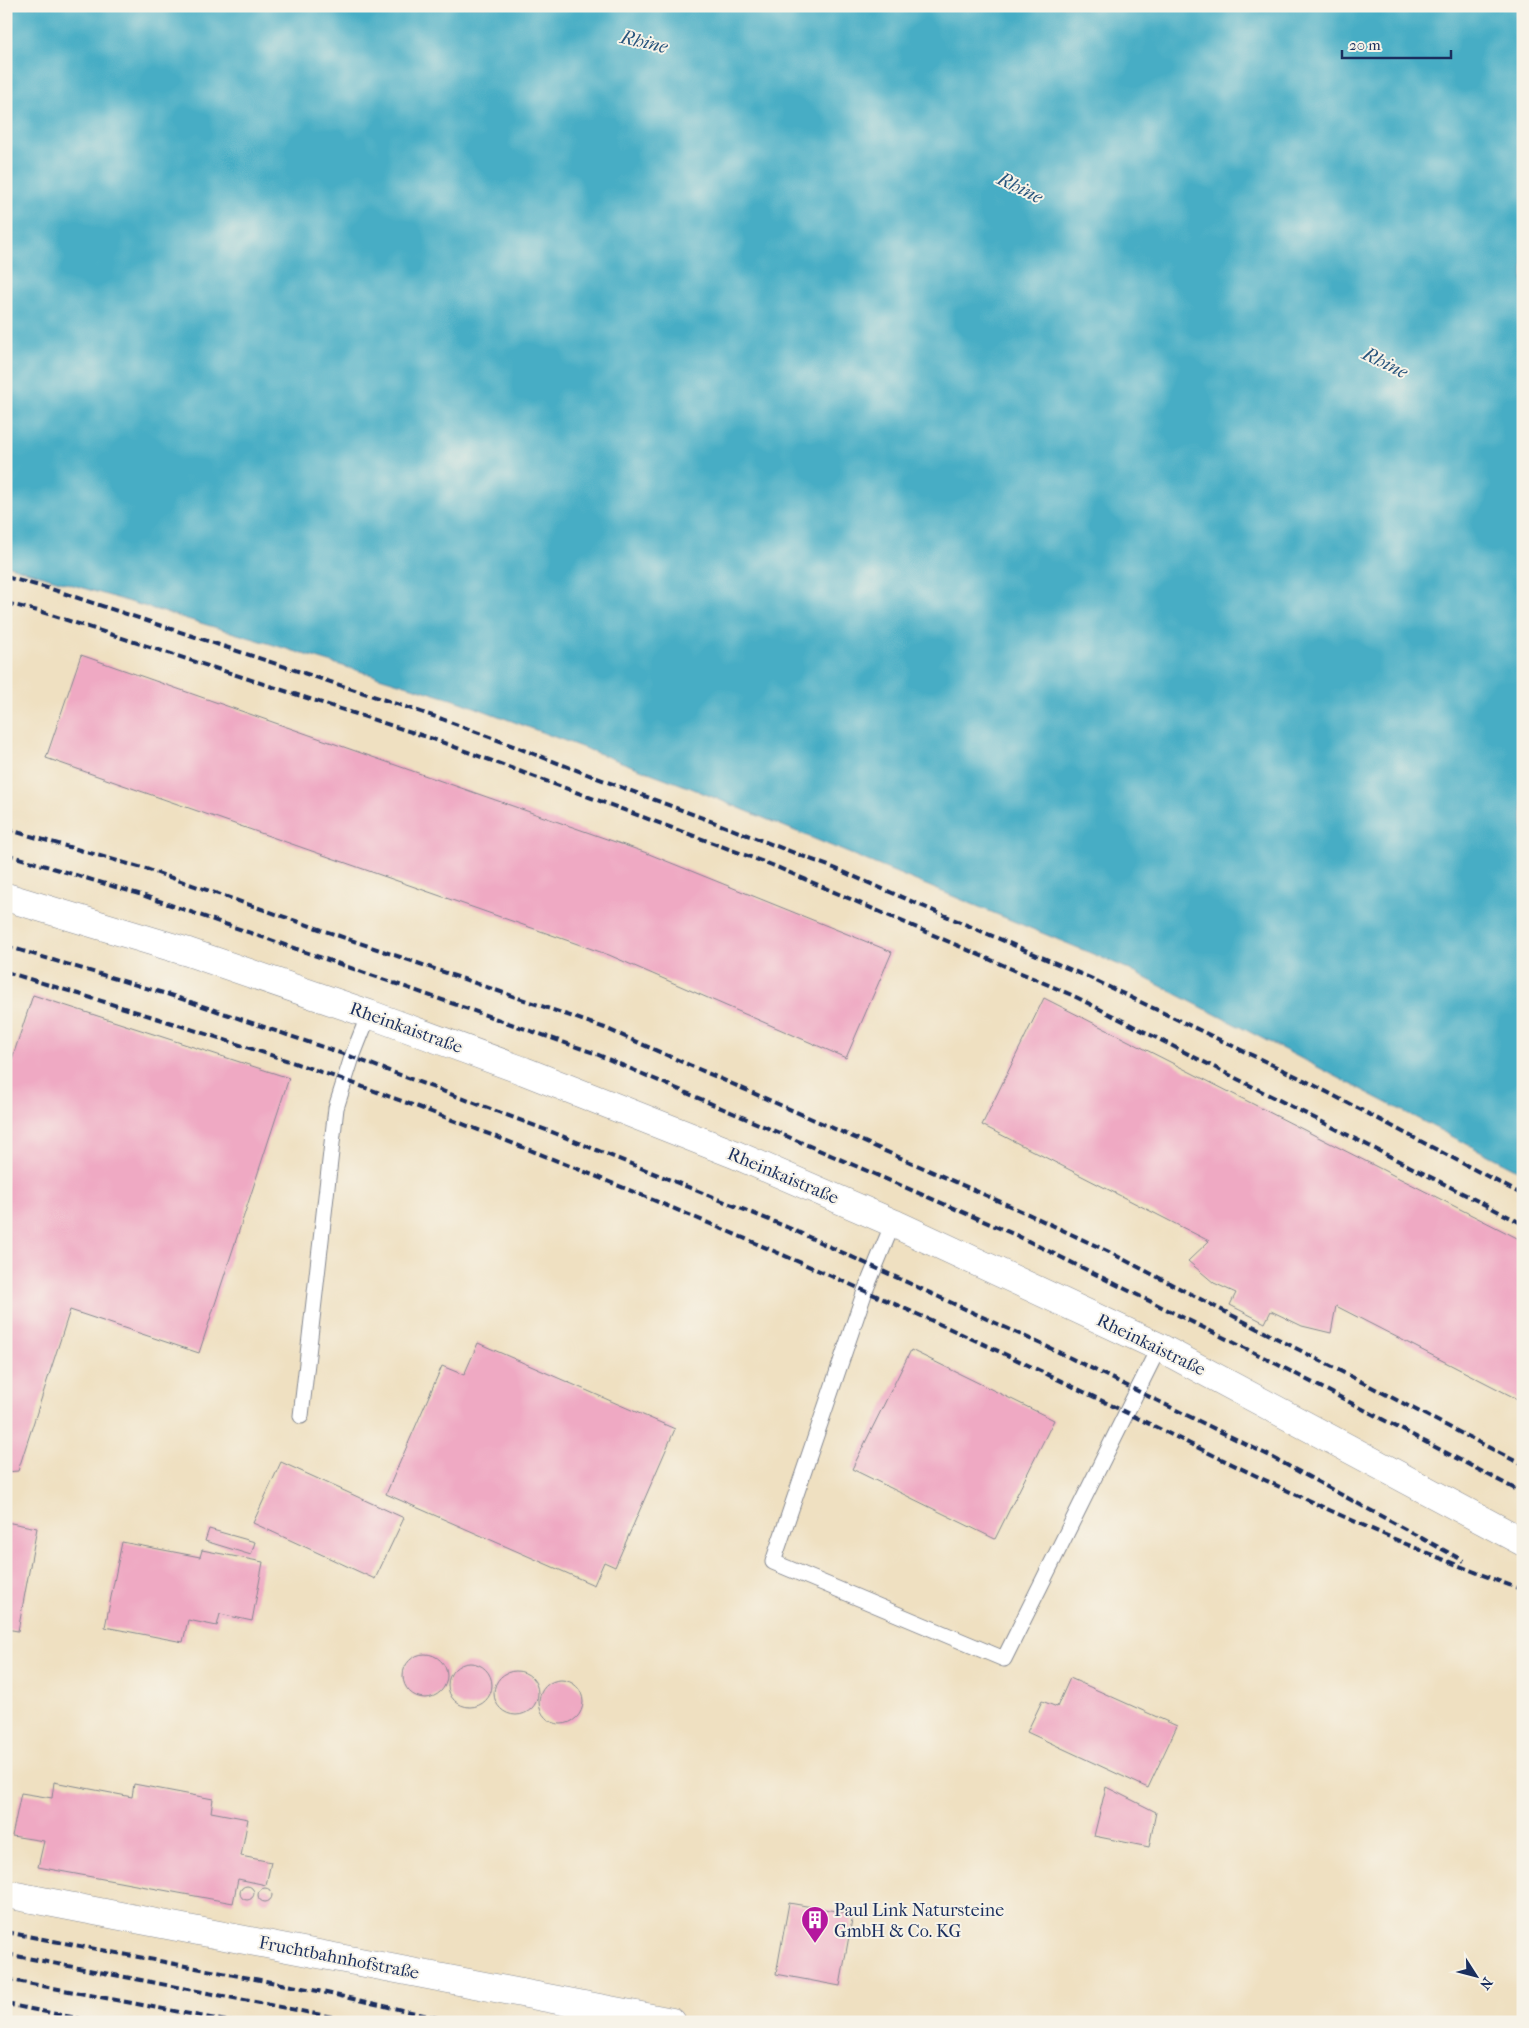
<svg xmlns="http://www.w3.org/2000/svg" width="1529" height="2028" font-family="'IM FELL French Canon',serif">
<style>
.water{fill:#46adc5;stroke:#306e92}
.building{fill:#efa9c3}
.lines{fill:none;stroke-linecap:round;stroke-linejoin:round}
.lane-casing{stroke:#858890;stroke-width:17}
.street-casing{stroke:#858890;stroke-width:29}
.lane{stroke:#fff;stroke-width:15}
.street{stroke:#fff;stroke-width:28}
.rail{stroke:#1b2f5e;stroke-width:4;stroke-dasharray:8 4;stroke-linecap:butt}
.labels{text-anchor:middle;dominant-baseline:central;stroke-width:4;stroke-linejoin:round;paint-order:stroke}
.street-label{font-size:18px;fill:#1b2f5e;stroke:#f7f3e8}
.poi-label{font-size:18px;fill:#1b2f5e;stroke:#f7f3e8;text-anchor:start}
.water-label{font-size:19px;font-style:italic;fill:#28557d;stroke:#f7f3e8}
</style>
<rect width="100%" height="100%" fill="#f7f3e8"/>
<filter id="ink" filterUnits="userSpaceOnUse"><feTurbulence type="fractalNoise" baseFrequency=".02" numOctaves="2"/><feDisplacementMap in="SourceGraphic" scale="10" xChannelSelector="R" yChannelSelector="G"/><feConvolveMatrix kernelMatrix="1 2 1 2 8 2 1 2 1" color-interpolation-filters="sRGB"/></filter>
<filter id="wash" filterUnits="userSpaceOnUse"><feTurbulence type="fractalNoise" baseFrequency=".0096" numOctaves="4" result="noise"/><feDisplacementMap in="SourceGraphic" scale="20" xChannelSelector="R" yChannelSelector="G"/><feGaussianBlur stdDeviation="1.12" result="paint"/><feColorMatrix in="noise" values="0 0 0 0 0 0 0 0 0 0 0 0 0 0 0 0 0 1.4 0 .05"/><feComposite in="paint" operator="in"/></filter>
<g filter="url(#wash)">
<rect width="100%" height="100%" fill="#efe0c1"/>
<!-- water -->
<polygon class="water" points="6,6 1523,6 1523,1173 1122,966 691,788 461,702 261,641 6,565"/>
<g id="blocks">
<!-- building -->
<g class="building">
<polygon points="81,655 644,852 892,952 846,1058 609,955 46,758"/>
<polygon points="33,995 289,1078 199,1353 70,1310 18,1471 6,1472 6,1077"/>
<polygon points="1044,998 1523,1241 1523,1402 1336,1306 1331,1333 1302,1326 1271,1311 1265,1323 1230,1305 1236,1293 1214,1283 1188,1261 1209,1241 982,1125"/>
<polygon points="478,1343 675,1429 615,1567 604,1562 594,1585 386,1494 442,1366 464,1375"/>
<polygon points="911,1350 1054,1420 995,1539 852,1469"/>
<polygon points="281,1462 404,1518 375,1579 253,1523"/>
<polygon points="6,1522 37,1528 18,1631 6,1629"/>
<polygon points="209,1529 255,1542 251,1555 205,1541"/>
<polygon points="122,1542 200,1557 202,1550 263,1562 252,1621 220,1614 217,1626 188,1620 183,1642 105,1627"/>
<circle cx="425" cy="1676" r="22"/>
<circle cx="470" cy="1685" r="22"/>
<circle cx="516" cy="1693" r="22"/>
<polygon points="1070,1678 1177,1726 1148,1788 1027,1732 1042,1701 1057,1707"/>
<circle cx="561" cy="1702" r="22"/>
<polygon points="54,1782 132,1797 134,1784 213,1799 211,1812 248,1819 241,1856 271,1862 266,1885 238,1879 233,1903 38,1867 44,1841 12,1836 21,1793 52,1798"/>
<polygon points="1106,1787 1156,1812 1149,1847 1094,1836"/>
<circle cx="247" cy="1893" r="7"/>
<circle cx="265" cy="1895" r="7"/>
<polygon points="789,1903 853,1914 840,1986 776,1974"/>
</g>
</g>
</g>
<g filter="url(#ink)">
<use href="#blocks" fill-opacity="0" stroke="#858890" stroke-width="1"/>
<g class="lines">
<defs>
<g id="lane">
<polyline points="893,1223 865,1291 773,1562 1004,1659 1159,1347"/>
<polyline points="301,1416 336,1108 352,1057 369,1014"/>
</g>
<g id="street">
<polyline points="6,897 188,952 369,1014 524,1071 734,1154 893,1223 1159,1347 1523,1542"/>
<polyline points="6,1894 672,2022"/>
</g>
</defs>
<!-- lane casing -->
<use href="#lane" class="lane-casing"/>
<!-- street casing -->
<use href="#street" class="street-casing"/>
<!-- lane -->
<use href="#lane" class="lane"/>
<!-- street -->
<use href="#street" class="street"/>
<!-- rail -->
<g class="rail">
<polyline points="6,577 51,589 442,719 834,868 1088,977 1304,1080 1523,1195"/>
<polyline points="6,603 42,612 433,739 772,865 1074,996 1523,1224"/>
<polyline points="6,829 146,869 605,1028 1026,1213 1107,1251 1523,1465"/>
<polyline points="6,854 142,895 594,1053 1018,1236 1271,1361 1523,1493"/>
<polyline points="6,946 173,996 352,1057 557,1134 789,1228 1052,1349 1270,1456 1464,1561"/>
<path d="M6 972C119 1006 232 1041 344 1080 548 1153 748 1238 946 1327 1139 1414 1323 1518 1523 1590"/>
<polyline points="6,1932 318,1991 455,2022"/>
<polyline points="6,1954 358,2022"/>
<polyline points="6,1979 232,2022"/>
<polyline points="6,2004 96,2022"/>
</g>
</g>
</g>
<!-- icons -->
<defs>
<symbol id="building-pin" viewBox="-11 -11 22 30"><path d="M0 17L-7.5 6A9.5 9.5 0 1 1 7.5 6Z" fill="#b5179e" stroke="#f7f3e8"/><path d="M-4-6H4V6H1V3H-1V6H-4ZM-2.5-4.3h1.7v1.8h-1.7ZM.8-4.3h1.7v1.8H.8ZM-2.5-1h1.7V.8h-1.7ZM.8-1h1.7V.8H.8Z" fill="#fff"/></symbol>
</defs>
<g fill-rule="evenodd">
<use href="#building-pin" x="799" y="1904" width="32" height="43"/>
</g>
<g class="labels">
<!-- street labels -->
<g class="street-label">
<text transform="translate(406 1028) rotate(20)">Rheinkaistraße</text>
<text transform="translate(783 1176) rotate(23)">Rheinkaistraße</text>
<text transform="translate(1151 1345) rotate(26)">Rheinkaistraße</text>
<text transform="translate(339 1958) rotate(11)">Fruchtbahnhofstraße</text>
</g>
<!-- poi labels -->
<g class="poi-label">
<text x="834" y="1910">Paul Link Natursteine<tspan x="834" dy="21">GmbH &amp; Co. KG</tspan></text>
</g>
<!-- water labels -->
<g class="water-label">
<text transform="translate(644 42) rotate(13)">Rhine</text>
<text transform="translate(1020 188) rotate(26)">Rhine</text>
<text transform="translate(1385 363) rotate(26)">Rhine</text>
</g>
</g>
<!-- margin -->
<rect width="1529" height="2028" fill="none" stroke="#f7f3e8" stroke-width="25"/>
<!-- north arrow -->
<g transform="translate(1476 1976) rotate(126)" stroke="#f7f3e8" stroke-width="4" paint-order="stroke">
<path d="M0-4L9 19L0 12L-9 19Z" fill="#1b2f5e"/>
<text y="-8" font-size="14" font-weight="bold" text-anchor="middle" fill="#1b2f5e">N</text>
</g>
<!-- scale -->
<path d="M1342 50v8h109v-8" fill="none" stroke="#1b2f5e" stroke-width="2.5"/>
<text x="1349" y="50" font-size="15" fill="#1b2f5e" stroke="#f7f3e8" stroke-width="4" paint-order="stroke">20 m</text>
</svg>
